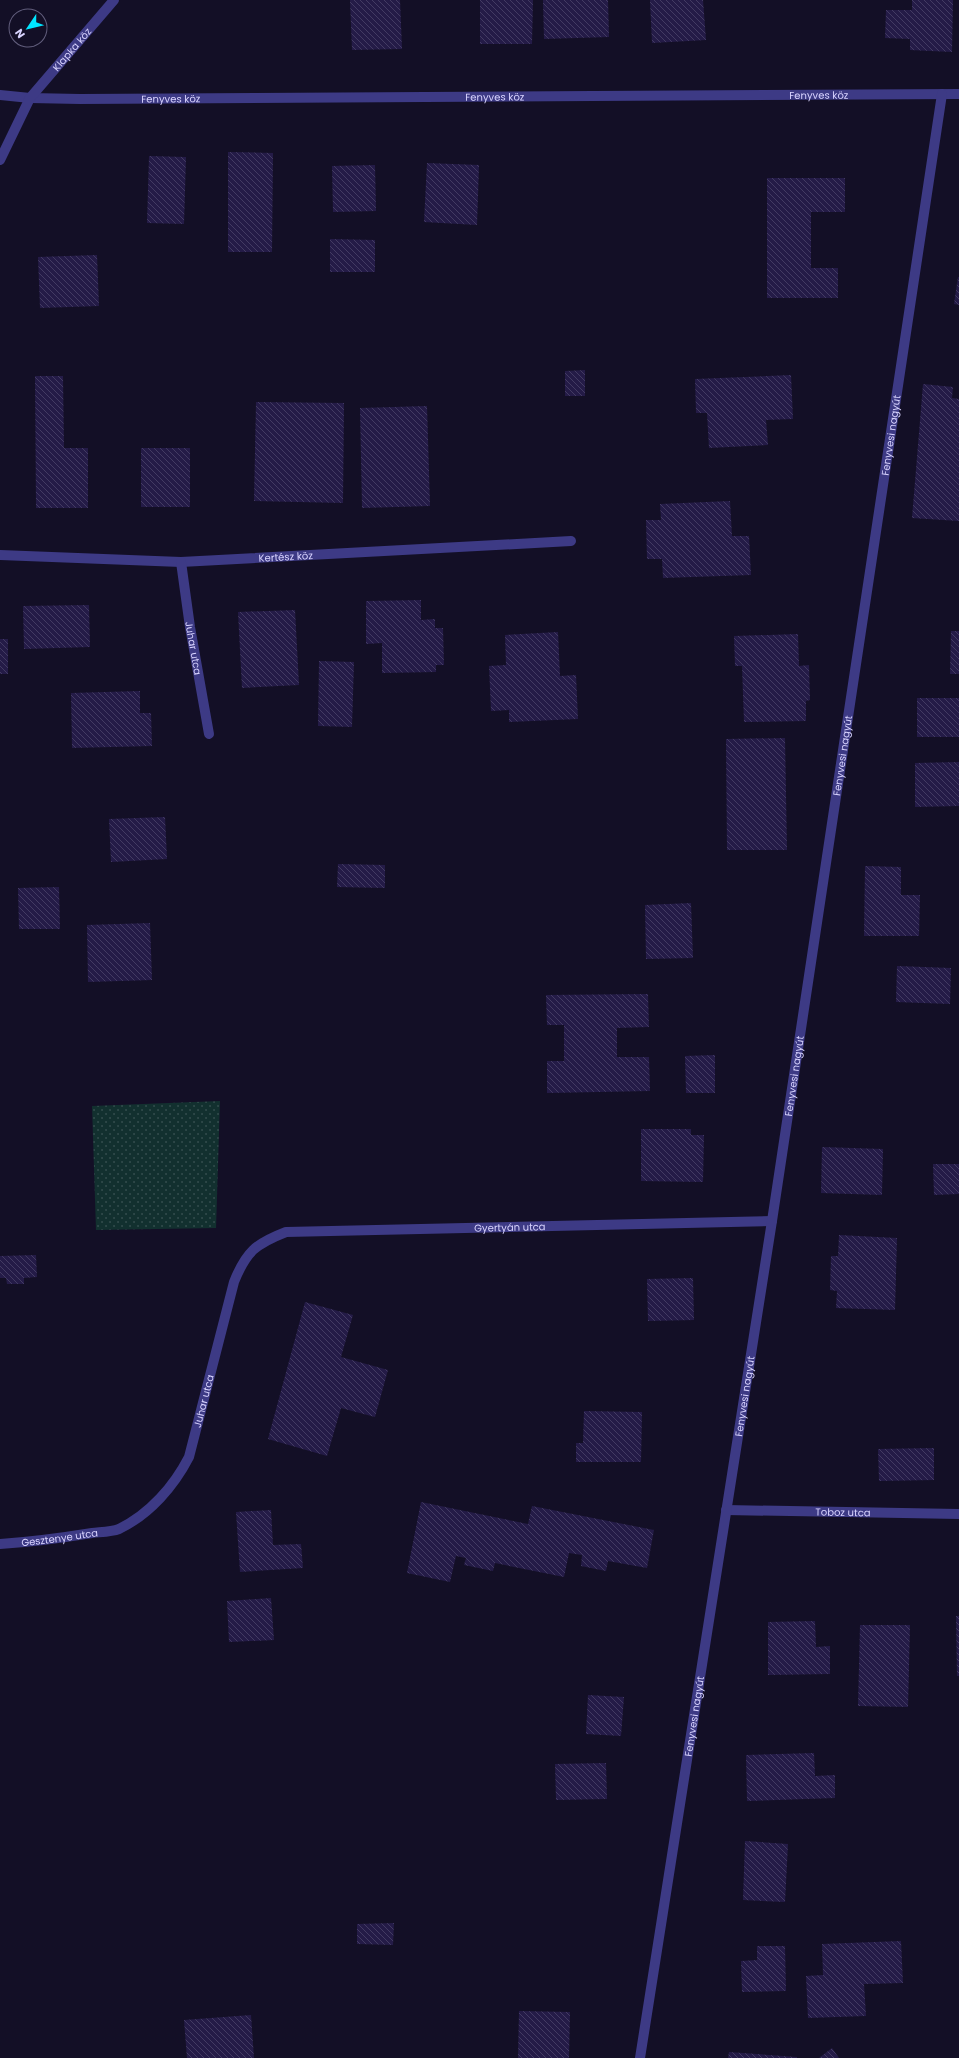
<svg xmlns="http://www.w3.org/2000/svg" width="959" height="2058" font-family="Poppins,sans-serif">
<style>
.park{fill:url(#park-dots)}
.building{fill:url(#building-back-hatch)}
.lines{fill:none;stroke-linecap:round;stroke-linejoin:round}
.minor{stroke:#3d3a85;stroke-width:10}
.labels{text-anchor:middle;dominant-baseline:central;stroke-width:3;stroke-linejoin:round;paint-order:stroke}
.street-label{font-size:10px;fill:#d9d4ff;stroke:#130f26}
</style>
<defs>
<pattern id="park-dots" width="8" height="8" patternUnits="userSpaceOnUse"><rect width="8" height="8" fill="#12302f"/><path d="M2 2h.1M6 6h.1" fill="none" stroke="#344d4e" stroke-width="1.8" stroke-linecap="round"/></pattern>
<pattern id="building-back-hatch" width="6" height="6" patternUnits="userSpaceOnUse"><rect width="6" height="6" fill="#241b47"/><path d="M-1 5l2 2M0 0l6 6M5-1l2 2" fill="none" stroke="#433b63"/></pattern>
</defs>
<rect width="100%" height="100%" fill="#130f26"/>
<!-- park -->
<polygon class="park" points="220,1101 216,1228 96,1230 92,1106"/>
<!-- building -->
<g class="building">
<polygon points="350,0 400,0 402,49 352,50"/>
<polygon points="480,0 533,0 532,44 480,44"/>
<polygon points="543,0 608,0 609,37 544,39"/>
<polygon points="650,0 703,0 706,40 652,43"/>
<polygon points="912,0 953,0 952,52 910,50 910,39 885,38 886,10 912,10"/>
<polygon points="228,152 273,153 272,252 228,252"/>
<polygon points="149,156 186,157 184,224 147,223"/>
<polygon points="427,163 479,165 477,225 424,222"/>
<polygon points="375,165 376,211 333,212 332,166"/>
<polygon points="767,178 845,178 845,212 811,212 811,268 838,268 838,298 767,298"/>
<polygon points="330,239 375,240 375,272 330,272"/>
<polygon points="97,255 99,306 40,308 38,257"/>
<polygon points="958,277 959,277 959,305 954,304"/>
<polygon points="585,370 585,396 565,396 565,371"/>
<polygon points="791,375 793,419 766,420 768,445 709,448 707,413 696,413 695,379"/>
<polygon points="35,376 63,376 64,448 88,448 88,508 36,508"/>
<polygon points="923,384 953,387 952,398 959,399 959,521 912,518"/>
<polygon points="256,402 344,403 343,503 254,501"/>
<polygon points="427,406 430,506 362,508 360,408"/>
<rect x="141" y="448" width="49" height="59"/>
<polygon points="730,501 732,536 749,536 751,575 663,578 662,559 647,559 646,520 661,520 660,504"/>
<polygon points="421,600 421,620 435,619 435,628 443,628 444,665 436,665 436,672 382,673 382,643 366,644 366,601"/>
<polygon points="89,605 90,647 24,649 23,606"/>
<polygon points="295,610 299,685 242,688 238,612"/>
<polygon points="951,631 959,631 959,674 950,674"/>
<polygon points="558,632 560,676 576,675 578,719 509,722 509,710 491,711 489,666 506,665 505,635"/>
<polygon points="798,634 799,666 809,665 810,700 806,701 806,721 744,722 742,666 735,666 734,636"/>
<rect x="0" y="639" width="8" height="35"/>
<polygon points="319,661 354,662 352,727 318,726"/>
<polygon points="140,691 140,713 151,713 152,746 72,748 71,693"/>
<rect x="917" y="698" width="42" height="39"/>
<polygon points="785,738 787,850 727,850 726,739"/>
<polygon points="959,762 959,806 915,807 915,763"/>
<polygon points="165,817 167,859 111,862 109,819"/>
<polygon points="338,864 385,865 385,888 337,887"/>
<polygon points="865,866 901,867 901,895 920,895 919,936 864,936"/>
<polygon points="59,887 60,929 19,929 18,888"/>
<polygon points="691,903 693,958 646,959 645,905"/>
<polygon points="150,923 152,980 88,982 87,925"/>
<polygon points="897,966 951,968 950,1004 896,1002"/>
<polygon points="648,994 649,1027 617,1028 617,1057 649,1057 650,1091 547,1093 547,1061 564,1061 564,1025 547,1025 546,995"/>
<polygon points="715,1055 715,1093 686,1093 685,1056"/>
<polygon points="641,1129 691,1129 691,1135 704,1135 703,1182 641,1181"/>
<polygon points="822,1147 883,1149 882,1195 821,1193"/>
<polygon points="933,1164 959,1164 959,1194 934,1195"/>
<polygon points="839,1235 897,1238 895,1310 836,1308 837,1291 830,1290 831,1256 838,1256"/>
<polygon points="36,1255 37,1277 24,1278 24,1284 7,1284 6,1278 0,1278 0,1256"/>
<polygon points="693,1278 694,1320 648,1321 647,1279"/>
<polygon points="305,1302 353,1315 341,1357 388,1370 375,1417 341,1408 327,1456 268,1439"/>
<polygon points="584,1411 642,1412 641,1462 576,1462 576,1443 583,1443"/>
<polygon points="934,1448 934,1480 879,1481 878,1449"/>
<polygon points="421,1502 528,1524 532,1506 654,1530 647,1568 608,1561 606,1571 581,1566 582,1555 569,1553 564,1577 495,1563 493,1571 464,1565 466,1558 456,1556 450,1582 407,1573"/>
<polygon points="271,1510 273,1545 301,1544 303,1568 240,1572 236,1512"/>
<polygon points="271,1598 274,1640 229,1642 227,1601"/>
<polygon points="956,1616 959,1616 959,1676 957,1676"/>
<polygon points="815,1621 816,1647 830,1646 830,1674 768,1675 768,1622"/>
<polygon points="860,1625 910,1625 908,1707 858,1706"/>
<polygon points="588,1695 624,1697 621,1736 586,1734"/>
<polygon points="814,1753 815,1776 835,1775 835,1798 747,1801 746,1755"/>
<polygon points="606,1763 607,1799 556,1800 555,1764"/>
<polygon points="745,1841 788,1844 785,1902 743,1900"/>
<polygon points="394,1923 393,1945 357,1944 357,1924"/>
<polygon points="901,1941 903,1983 864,1984 866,2016 808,2018 806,1976 823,1975 822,1944"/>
<polygon points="757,1946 785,1946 786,1991 742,1992 741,1961 757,1960"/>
<polygon points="519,2011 570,2012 569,2058 518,2058"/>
<polygon points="251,2015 254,2058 187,2058 184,2020"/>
<polygon points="832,2048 839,2058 819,2058"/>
<polygon points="729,2052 797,2057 797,2058 728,2058"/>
</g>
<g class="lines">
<!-- minor -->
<g class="minor">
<path id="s1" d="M0 95 30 98 80 99 959 94"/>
<path id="s2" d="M0 160 30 98 114 0"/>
<path id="s3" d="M0 555 181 562 571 541"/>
<path id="s4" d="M181 562 190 627 209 734"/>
<path id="s5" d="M726 1510 959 1514"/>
<path id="s6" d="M0 1544C31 1542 61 1538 92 1533 100 1532 111 1532 119 1529 150 1514 174 1486 189 1457L234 1282C246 1252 255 1244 286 1232L772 1221"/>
<path id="s7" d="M640 2058 772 1221 942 94"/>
</g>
</g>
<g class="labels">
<!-- street labels -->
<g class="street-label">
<text stroke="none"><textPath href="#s2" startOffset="133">Klapka köz</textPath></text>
<text stroke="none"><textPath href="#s1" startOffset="819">Fenyves köz</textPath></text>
<text stroke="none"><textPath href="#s1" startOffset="495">Fenyves köz</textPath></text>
<text stroke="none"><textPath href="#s1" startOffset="171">Fenyves köz</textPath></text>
<text stroke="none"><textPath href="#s7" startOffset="1642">Fenyvesi nagyút</textPath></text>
<text stroke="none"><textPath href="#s3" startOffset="286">Kertész köz</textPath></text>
<text stroke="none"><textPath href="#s4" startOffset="87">Juhar utca</textPath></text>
<text stroke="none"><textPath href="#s7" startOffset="1318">Fenyvesi nagyút</textPath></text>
<text stroke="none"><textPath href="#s7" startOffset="994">Fenyvesi nagyút</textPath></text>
<text stroke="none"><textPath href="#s6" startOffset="702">Gyertyán utca</textPath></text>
<text stroke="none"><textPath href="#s7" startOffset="670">Fenyvesi nagyút</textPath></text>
<text stroke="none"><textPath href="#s6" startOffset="280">Juhar utca</textPath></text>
<text stroke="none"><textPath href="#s5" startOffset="117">Toboz utca</textPath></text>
<text stroke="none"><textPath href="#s6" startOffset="60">Gesztenye utca</textPath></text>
<text stroke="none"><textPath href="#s7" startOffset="346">Fenyvesi nagyút</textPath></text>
</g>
</g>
<!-- north arrow -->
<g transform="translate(28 28) rotate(235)"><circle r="19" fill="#130f26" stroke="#625e7d"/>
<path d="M0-3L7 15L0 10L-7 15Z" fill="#00e5ff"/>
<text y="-6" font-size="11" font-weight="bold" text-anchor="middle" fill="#d9d4ff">N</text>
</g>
</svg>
